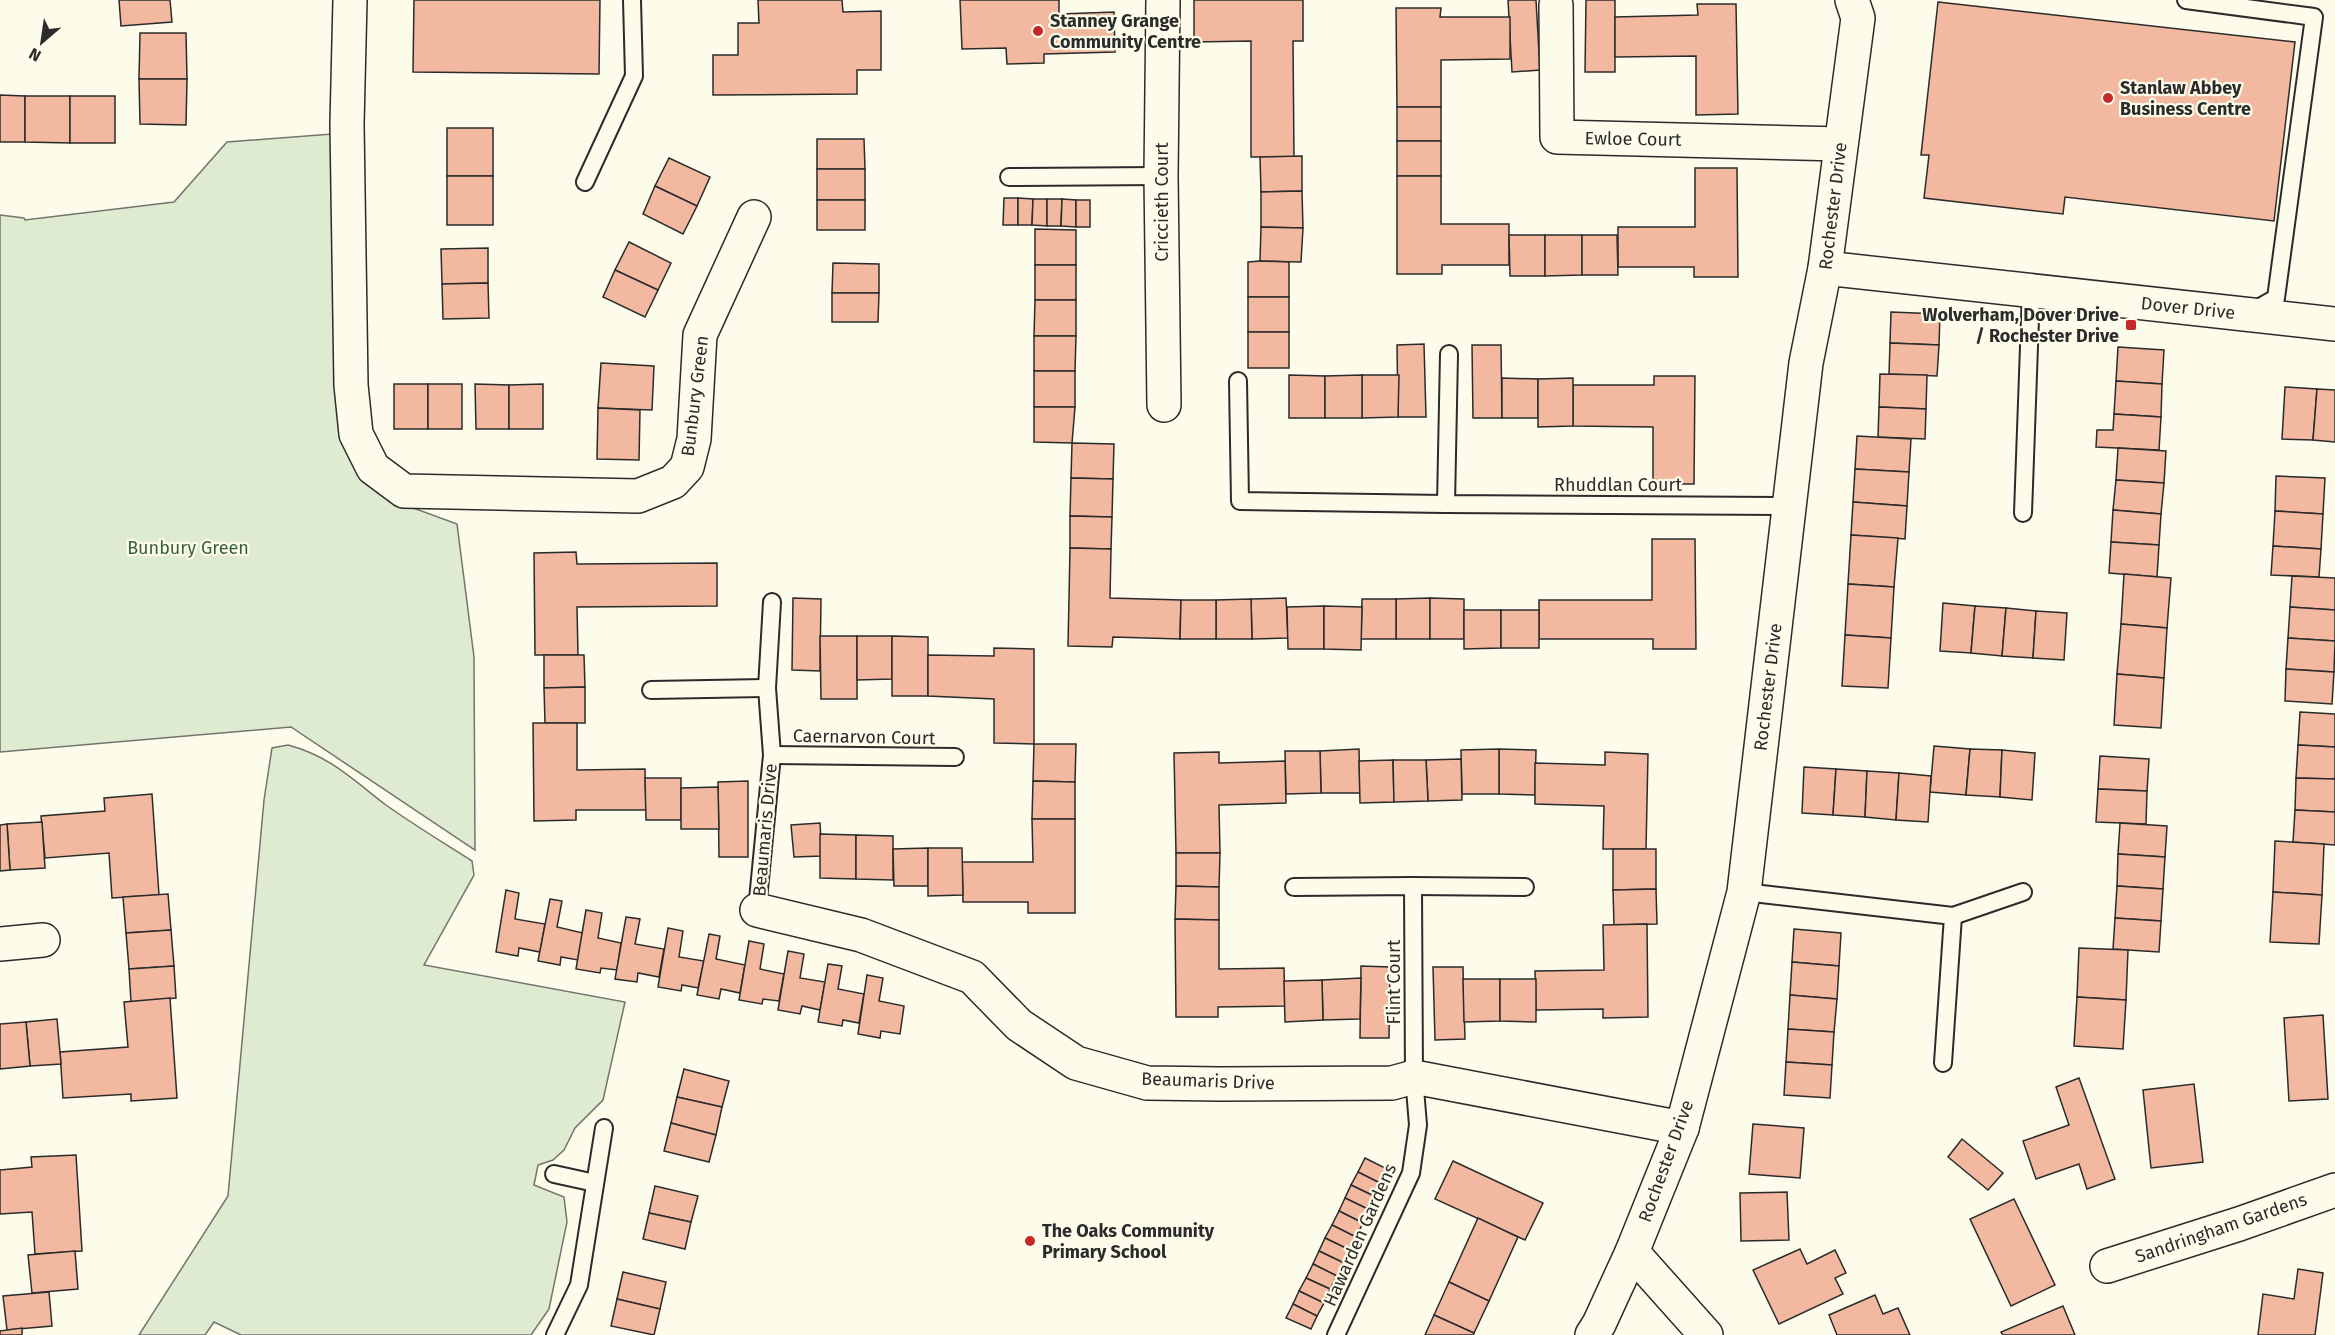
<svg xmlns="http://www.w3.org/2000/svg" width="2335" height="1335" font-family="'Fira Sans',sans-serif">
<style>
.green{fill:#deebd1;stroke:#74746e;stroke-width:1.5}
.building{fill:#f2b8a0;stroke:#2b2b2b;stroke-width:1.5}
.lines{fill:none;stroke-linecap:round;stroke-linejoin:round}
.lane-casing{stroke:#2b2b2b;stroke-width:20}
.street-casing{stroke:#2b2b2b;stroke-width:36}
.lane{stroke:#fdfbea;stroke-width:16}
.street{stroke:#fdfbea;stroke-width:33}
.poi-dot{fill:#c62828;stroke:#fdfbea;stroke-width:2}
.labels{text-anchor:middle;dominant-baseline:central;stroke-width:4.5;stroke-linejoin:round;paint-order:stroke}
.poi-label{font-size:18px;font-weight:bold;fill:#2b2b2b;stroke:#fdfbea;text-anchor:start}
.street-label{font-size:18px;fill:#2b2b2b;stroke:#fdfbea}
.park-label{font-size:18px;fill:#34623c;stroke:#fdfbea}
</style>
<rect width="100%" height="100%" fill="#fdfbea"/>
<!-- green -->
<g class="green">
<polygon points="332,134 337,415 360,473 386,498 457,524 474,657 475,850 291,727 0,752 0,215 24,218 25,220 174,202 227,142"/>
<path d="M288 745C330 756 353 780 386 805 414 825 444 843 472 861L474 875 424 965 625 1002 603 1100 575 1128 564 1150 553 1160 538 1165 534 1185 564 1197 567 1222 549 1309 531 1335H241L214 1322 205 1335H139L228 1196 264 800 272 748Z"/>
</g>
<!-- building -->
<g class="building">
<polygon points="119,0 170,0 172,22 121,26"/>
<polygon points="414,0 600,0 599,74 413,72"/>
<polygon points="758,0 842,0 843,12 881,11 881,70 857,70 857,94 713,95 713,55 738,55 738,23 759,23"/>
<polygon points="960,0 1059,0 1059,14 1114,12 1115,52 1044,54 1044,63 1007,64 1006,48 962,49"/>
<polygon points="1194,0 1303,0 1303,41 1293,41 1294,157 1251,157 1251,41 1194,42"/>
<polygon points="1508,0 1536,0 1540,70 1512,72"/>
<polygon points="1586,0 1615,0 1615,72 1585,72"/>
<polygon points="1938,2 2295,42 2274,221 2065,197 2063,214 1924,198 1929,155 1921,155"/>
<polygon points="1697,4 1736,4 1738,114 1696,115 1696,56 1615,57 1615,17 1698,15"/>
<polygon points="1396,8 1441,8 1440,17 1510,17 1510,59 1441,60 1441,107 1397,107"/>
<polygon points="140,33 186,33 187,79 139,79"/>
<polygon points="139,79 187,79 186,125 140,124"/>
<polygon points="0,95 25,96 25,142 0,142"/>
<polygon points="25,96 70,96 70,143 25,142"/>
<rect x="70" y="96" width="45" height="47"/>
<rect x="1397" y="107" width="44" height="34"/>
<rect x="447" y="128" width="46" height="48"/>
<polygon points="817,139 864,139 865,169 817,169"/>
<rect x="1397" y="141" width="44" height="35"/>
<polygon points="1302,156 1302,191 1261,192 1260,157"/>
<polygon points="669,158 710,177 697,206 655,186"/>
<polygon points="1695,168 1737,168 1738,277 1694,277 1694,267 1618,267 1618,227 1695,227"/>
<rect x="817" y="169" width="48" height="31"/>
<rect x="447" y="176" width="46" height="49"/>
<polygon points="1397,176 1441,176 1441,224 1509,224 1509,265 1442,265 1442,274 1397,274"/>
<polygon points="655,186 697,206 683,234 643,214"/>
<polygon points="1302,191 1303,228 1261,227 1261,192"/>
<polygon points="1004,198 1018,198 1018,225 1003,225"/>
<polygon points="1018,198 1033,199 1032,225 1018,225"/>
<polygon points="1033,199 1047,199 1047,226 1032,225"/>
<polygon points="1047,199 1062,199 1061,226 1047,226"/>
<polygon points="1062,199 1076,200 1076,227 1061,226"/>
<rect x="817" y="200" width="48" height="30"/>
<rect x="1076" y="200" width="14" height="27"/>
<polygon points="1261,227 1303,228 1301,262 1260,261"/>
<polygon points="1035,229 1076,230 1076,265 1035,265"/>
<polygon points="1509,235 1545,235 1545,276 1510,276"/>
<polygon points="1545,235 1582,235 1582,275 1545,276"/>
<polygon points="1582,235 1617,235 1618,275 1582,275"/>
<polygon points="629,242 671,263 658,290 615,270"/>
<polygon points="488,248 488,283 442,284 441,249"/>
<polygon points="1260,261 1289,262 1289,297 1248,297 1248,262"/>
<polygon points="833,263 879,264 879,293 832,293"/>
<rect x="1035" y="265" width="41" height="35"/>
<polygon points="615,270 658,290 645,317 603,297"/>
<polygon points="488,283 489,318 443,319 442,284"/>
<polygon points="832,293 879,293 878,322 832,322"/>
<rect x="1248" y="297" width="41" height="35"/>
<polygon points="1035,300 1076,300 1076,336 1034,336"/>
<polygon points="1891,312 1940,314 1939,345 1890,343"/>
<rect x="1248" y="332" width="41" height="36"/>
<polygon points="1034,336 1076,336 1075,371 1034,371"/>
<polygon points="1890,343 1939,345 1937,376 1889,374"/>
<polygon points="1424,344 1426,417 1398,417 1397,345"/>
<polygon points="1472,345 1501,345 1502,418 1473,418"/>
<polygon points="2118,347 2164,350 2162,384 2116,381"/>
<polygon points="601,363 654,366 652,410 598,408"/>
<rect x="1034" y="371" width="41" height="36"/>
<polygon points="1880,374 1927,375 1926,409 1879,407"/>
<polygon points="1289,375 1325,376 1325,418 1289,418"/>
<polygon points="1362,375 1399,375 1398,417 1362,418"/>
<polygon points="1362,375 1362,418 1325,418 1325,376"/>
<polygon points="1654,376 1695,376 1694,484 1653,484 1653,427 1573,426 1573,385 1654,385"/>
<polygon points="1502,378 1538,379 1538,418 1502,418"/>
<polygon points="1573,378 1573,426 1538,427 1538,379"/>
<polygon points="2116,381 2162,384 2161,417 2114,414"/>
<rect x="394" y="384" width="34" height="45"/>
<rect x="428" y="384" width="34" height="45"/>
<polygon points="475,384 509,385 509,429 476,429"/>
<polygon points="543,384 543,429 509,429 509,385"/>
<polygon points="2285,387 2317,389 2313,440 2282,439"/>
<polygon points="2317,389 2335,390 2335,442 2313,440"/>
<polygon points="1034,407 1075,407 1072,443 1034,442"/>
<polygon points="1879,407 1926,409 1925,439 1878,437"/>
<polygon points="598,408 640,410 639,460 597,459"/>
<polygon points="2114,414 2161,417 2159,450 2096,447 2097,430 2113,430"/>
<polygon points="1857,436 1911,439 1909,472 1855,469"/>
<polygon points="1072,443 1114,444 1113,479 1071,478"/>
<polygon points="2118,448 2166,451 2164,483 2116,480"/>
<polygon points="1855,469 1909,472 1907,506 1853,502"/>
<polygon points="2276,476 2325,478 2323,514 2275,511"/>
<polygon points="1071,478 1113,479 1112,517 1070,516"/>
<polygon points="2116,480 2164,483 2161,514 2113,510"/>
<polygon points="1853,502 1907,506 1905,539 1851,535"/>
<polygon points="2113,510 2161,514 2159,545 2111,542"/>
<polygon points="2275,511 2323,514 2321,549 2273,546"/>
<polygon points="1070,516 1112,517 1111,549 1070,548"/>
<polygon points="1851,535 1898,538 1894,587 1848,584"/>
<polygon points="1652,539 1695,539 1696,649 1653,649 1653,639 1539,639 1539,600 1652,600"/>
<polygon points="2111,542 2159,545 2157,577 2109,573"/>
<polygon points="2273,546 2321,549 2319,577 2271,575"/>
<polygon points="1070,548 1111,549 1110,598 1181,600 1180,639 1113,637 1112,647 1068,646"/>
<polygon points="576,552 577,564 717,563 717,606 577,607 578,655 535,655 534,553"/>
<polygon points="2124,574 2171,578 2167,628 2121,624"/>
<polygon points="2292,576 2335,578 2335,610 2290,607"/>
<polygon points="1848,584 1894,587 1891,638 1845,635"/>
<polygon points="793,598 821,599 820,671 792,670"/>
<polygon points="1286,598 1288,638 1252,639 1251,599"/>
<polygon points="1430,598 1430,639 1396,639 1396,599"/>
<polygon points="1430,598 1464,599 1464,639 1430,639"/>
<polygon points="1251,599 1252,639 1216,639 1216,600"/>
<polygon points="1362,599 1396,599 1396,639 1361,639"/>
<polygon points="1181,600 1216,600 1216,639 1180,639"/>
<polygon points="1943,603 1975,606 1971,653 1940,651"/>
<polygon points="1324,606 1324,649 1288,649 1287,607"/>
<polygon points="1324,606 1362,607 1361,650 1324,649"/>
<polygon points="1975,606 2006,608 2002,656 1971,653"/>
<polygon points="2290,607 2335,610 2335,641 2288,638"/>
<polygon points="2006,608 2036,611 2033,658 2002,656"/>
<polygon points="1464,610 1501,610 1501,648 1464,649"/>
<rect x="1501" y="610" width="38" height="38"/>
<polygon points="2036,611 2067,613 2064,660 2033,658"/>
<polygon points="2121,624 2167,628 2164,678 2117,674"/>
<polygon points="1845,635 1891,638 1888,688 1842,686"/>
<polygon points="820,636 857,636 857,699 821,699"/>
<polygon points="857,636 892,636 892,679 857,680"/>
<polygon points="892,636 928,637 928,696 892,696"/>
<polygon points="2288,638 2335,641 2334,672 2286,669"/>
<polygon points="994,648 1034,649 1034,744 994,743 994,699 928,696 928,655 994,656"/>
<polygon points="544,655 584,655 585,687 544,688"/>
<polygon points="2286,669 2334,672 2332,704 2285,701"/>
<polygon points="2117,674 2164,678 2161,728 2114,725"/>
<polygon points="585,687 585,723 545,723 544,688"/>
<polygon points="2300,712 2335,714 2335,747 2298,745"/>
<polygon points="533,723 577,723 577,770 645,769 646,810 576,810 576,820 534,821"/>
<polygon points="1034,744 1076,744 1075,782 1033,781"/>
<polygon points="2298,745 2335,747 2335,779 2296,778"/>
<polygon points="1934,746 1970,749 1966,795 1930,792"/>
<polygon points="1359,749 1360,793 1321,793 1320,751"/>
<polygon points="1499,749 1536,750 1535,795 1499,794"/>
<polygon points="1499,749 1499,794 1462,794 1461,750"/>
<polygon points="1970,749 2002,750 2000,797 1966,795"/>
<polygon points="2002,750 2035,753 2032,800 2000,797"/>
<polygon points="1285,751 1320,751 1321,793 1286,794"/>
<polygon points="1219,752 1219,763 1285,761 1286,803 1219,805 1220,853 1176,853 1174,753"/>
<polygon points="1605,752 1648,754 1646,849 1603,849 1604,806 1535,804 1535,763 1605,765"/>
<polygon points="2100,756 2149,759 2147,791 2098,789"/>
<polygon points="1461,759 1462,800 1428,801 1426,760"/>
<polygon points="1393,760 1394,802 1360,803 1359,761"/>
<polygon points="1393,760 1426,760 1428,801 1394,802"/>
<polygon points="1804,767 1836,769 1833,815 1802,813"/>
<polygon points="1836,769 1867,771 1865,817 1833,815"/>
<polygon points="1867,771 1899,773 1896,820 1865,817"/>
<polygon points="1899,773 1931,776 1928,822 1896,820"/>
<polygon points="645,778 681,778 681,820 646,820"/>
<polygon points="2296,778 2335,779 2335,812 2295,810"/>
<polygon points="748,781 748,857 719,857 718,782"/>
<polygon points="1033,781 1075,782 1075,819 1032,819"/>
<polygon points="718,787 719,829 681,829 681,788"/>
<polygon points="2098,789 2147,791 2146,824 2096,822"/>
<polygon points="152,794 159,895 112,898 109,853 45,858 41,816 105,811 104,798"/>
<polygon points="2295,810 2335,812 2335,845 2293,842"/>
<polygon points="1032,819 1075,819 1075,913 1028,913 1028,902 963,902 962,862 1033,862"/>
<polygon points="42,822 45,868 10,870 7,824"/>
<polygon points="820,823 822,856 794,857 791,825"/>
<polygon points="2120,823 2167,826 2165,857 2118,854"/>
<polygon points="7,824 10,870 0,871 0,825"/>
<polygon points="820,834 856,835 856,879 820,878"/>
<polygon points="856,835 893,836 893,880 856,879"/>
<polygon points="2275,841 2324,844 2322,895 2273,892"/>
<polygon points="928,848 928,886 894,886 893,849"/>
<polygon points="928,848 962,848 963,895 928,896"/>
<polygon points="1613,849 1656,849 1656,889 1613,890"/>
<polygon points="1176,853 1220,853 1219,887 1176,886"/>
<polygon points="2118,854 2165,857 2163,889 2117,886"/>
<polygon points="1176,886 1219,887 1219,920 1175,919"/>
<polygon points="2117,886 2163,889 2161,921 2115,918"/>
<polygon points="1656,889 1657,924 1614,925 1613,890"/>
<polygon points="506,890 519,893 515,919 545,924 540,952 519,948 518,956 496,952"/>
<polygon points="2273,892 2322,895 2319,944 2270,942"/>
<polygon points="168,894 171,930 126,933 123,897"/>
<polygon points="550,899 562,901 557,927 583,933 578,960 561,957 560,965 538,961"/>
<polygon points="586,910 602,913 598,938 621,943 617,970 601,968 600,973 576,969"/>
<polygon points="626,917 640,919 635,944 664,949 659,977 638,973 637,982 615,979"/>
<polygon points="2115,918 2161,921 2159,952 2113,949"/>
<polygon points="1175,919 1219,920 1219,969 1284,968 1285,1006 1218,1007 1218,1017 1176,1017"/>
<polygon points="1647,924 1648,1017 1603,1018 1603,1009 1536,1010 1535,971 1604,970 1603,925"/>
<polygon points="668,928 683,931 679,957 704,961 698,988 682,985 681,991 658,987"/>
<polygon points="1794,929 1841,933 1839,966 1792,962"/>
<polygon points="171,930 174,966 129,969 126,933"/>
<polygon points="709,934 720,936 716,959 745,965 740,993 721,989 719,999 697,995"/>
<polygon points="749,941 764,944 760,969 784,974 779,1001 763,999 762,1004 739,1000"/>
<polygon points="2079,948 2128,950 2126,1000 2077,997"/>
<polygon points="788,951 804,954 800,978 825,982 820,1010 802,1006 800,1014 778,1010"/>
<polygon points="1792,962 1839,966 1837,999 1790,995"/>
<polygon points="828,964 842,966 838,989 864,994 859,1023 843,1020 842,1026 818,1022"/>
<polygon points="174,966 176,998 131,1002 129,969"/>
<polygon points="1361,966 1390,967 1389,1038 1360,1038"/>
<polygon points="1433,967 1463,967 1465,1039 1435,1040"/>
<polygon points="867,975 883,978 879,1001 904,1006 900,1034 881,1031 880,1038 858,1034"/>
<polygon points="1361,978 1360,1019 1323,1020 1322,980"/>
<polygon points="1463,979 1500,979 1500,1021 1464,1022"/>
<polygon points="1500,979 1536,979 1536,1022 1500,1021"/>
<polygon points="1322,980 1323,1020 1285,1022 1284,981"/>
<polygon points="1790,995 1837,999 1834,1032 1788,1029"/>
<polygon points="2077,997 2126,1000 2123,1049 2074,1046"/>
<polygon points="170,998 177,1098 131,1101 131,1094 63,1098 60,1052 128,1047 124,1002"/>
<polygon points="2323,1015 2328,1099 2289,1101 2284,1018"/>
<polygon points="57,1019 61,1064 30,1066 26,1022"/>
<polygon points="26,1022 30,1066 0,1069 0,1024"/>
<polygon points="1788,1029 1834,1032 1832,1065 1786,1062"/>
<polygon points="1786,1062 1832,1065 1830,1098 1784,1095"/>
<polygon points="684,1069 729,1081 722,1107 677,1097"/>
<polygon points="2079,1078 2115,1179 2087,1189 2079,1164 2036,1179 2023,1141 2069,1125 2056,1087"/>
<polygon points="2194,1084 2203,1162 2151,1168 2143,1090"/>
<polygon points="677,1097 722,1107 716,1135 671,1123"/>
<polygon points="671,1123 716,1135 709,1162 664,1151"/>
<polygon points="1753,1124 1804,1128 1800,1178 1749,1174"/>
<polygon points="1962,1139 2003,1173 1988,1190 1948,1157"/>
<polygon points="76,1155 82,1251 35,1254 32,1212 0,1214 0,1170 32,1167 31,1157"/>
<polygon points="1365,1158 1389,1170 1382,1184 1358,1172"/>
<polygon points="1453,1161 1543,1203 1525,1240 1435,1199"/>
<polygon points="1358,1172 1382,1184 1376,1197 1351,1185"/>
<polygon points="1351,1185 1376,1197 1370,1210 1345,1198"/>
<polygon points="655,1186 698,1196 691,1222 649,1213"/>
<polygon points="1787,1192 1789,1240 1741,1241 1740,1193"/>
<polygon points="1345,1198 1370,1210 1363,1223 1339,1211"/>
<polygon points="2014,1199 2055,1285 2011,1306 1970,1219"/>
<polygon points="1339,1211 1363,1223 1356,1237 1332,1225"/>
<polygon points="649,1213 691,1222 685,1249 643,1239"/>
<polygon points="1478,1218 1518,1237 1489,1301 1449,1282"/>
<polygon points="1332,1225 1356,1237 1350,1250 1325,1238"/>
<polygon points="1325,1238 1350,1250 1344,1263 1319,1251"/>
<polygon points="1800,1249 1807,1264 1835,1250 1846,1273 1835,1278 1843,1294 1779,1324 1753,1270"/>
<polygon points="75,1251 78,1289 32,1293 28,1255"/>
<polygon points="1319,1251 1344,1263 1337,1276 1313,1264"/>
<polygon points="1313,1264 1337,1276 1330,1289 1306,1278"/>
<polygon points="2298,1269 2323,1273 2315,1335 2258,1335 2263,1294 2294,1299"/>
<polygon points="623,1272 666,1282 660,1309 617,1299"/>
<polygon points="1306,1278 1330,1289 1324,1303 1299,1291"/>
<polygon points="1449,1282 1489,1301 1474,1333 1434,1315"/>
<polygon points="1299,1291 1324,1303 1317,1316 1293,1304"/>
<polygon points="49,1292 52,1326 7,1330 3,1296"/>
<polygon points="1875,1295 1883,1314 1898,1308 1910,1335 1837,1335 1829,1315"/>
<polygon points="617,1299 660,1309 654,1335 611,1326"/>
<polygon points="1293,1304 1317,1316 1311,1329 1286,1318"/>
<polygon points="2063,1306 2075,1335 2003,1335 2001,1332"/>
<polygon points="1434,1315 1474,1333 1473,1335 1425,1335"/>
<polygon points="22,1328 22,1335 0,1335 0,1331"/>
</g>
<g class="lines">
<defs>
<g id="lane">
<polyline points="2186,0 2314,17 2276,298 2253,311"/>
<polyline points="1009,177 1161,176"/>
<polyline points="585,182 634,76 632,0"/>
<polyline points="1449,354 1446,504 1790,506"/>
<polyline points="1238,381 1240,501 1446,504"/>
<polyline points="2023,513 2031,291"/>
<polyline points="651,690 767,688"/>
<polyline points="772,755 955,757"/>
<polyline points="1413,886 1525,887"/>
<polyline points="1294,887 1413,886 1414,1077 1418,1125 1411,1173 1336,1335"/>
<polyline points="1744,892 1953,916 1943,1063"/>
<polyline points="757,910 772,755 767,688 772,602"/>
<polyline points="1953,916 2023,892"/>
<polyline points="554,1174 595,1183"/>
<polyline points="555,1335 579,1285 604,1128"/>
</g>
<g id="street">
<polyline points="350,0 347,124 351,385 356,434 373,468 404,491 638,496 673,482 687,467 694,439 700,335 754,217"/>
<polyline points="1163,0 1161,176 1164,405"/>
<polyline points="1556,5 1557,137 1841,144"/>
<polyline points="1825,268 2335,324"/>
<polyline points="757,910 861,935 972,977 1019,1025 1076,1063 1147,1083 1220,1084 1392,1083 1414,1077 1682,1128"/>
<polyline points="0,944 43,940"/>
<polyline points="1632,1252 1706,1335"/>
<polyline points="2107,1266 2239,1224 2335,1190"/>
<polyline points="1592,1335 1599,1324 1632,1252 1682,1128 1744,892 1806,363 1825,268 1858,18 1852,0"/>
</g>
</defs>
<!-- lane casing -->
<use href="#lane" class="lane-casing"/>
<!-- street casing -->
<use href="#street" class="street-casing"/>
<!-- lane -->
<use href="#lane" class="lane"/>
<!-- street -->
<use href="#street" class="street"/>
</g>
<!-- markers -->
<g class="poi-dot">
<circle cx="1038" cy="31" r="6"/>
<circle cx="2108" cy="98" r="6"/>
<rect x="2125" y="319" width="12" height="12" rx="3"/>
<circle cx="1030" cy="1241" r="6"/>
</g>
<g class="labels">
<!-- poi labels -->
<g class="poi-label">
<text x="1050" y="21">Stanney Grange<tspan x="1050" dy="21">Community Centre</tspan></text>
<text x="2120" y="88">Stanlaw Abbey<tspan x="2120" dy="21">Business Centre</tspan></text>
<text x="2119" y="315" text-anchor="end">Wolverham, Dover Drive<tspan x="2119" dy="21">/ Rochester Drive</tspan></text>
<text x="1042" y="1231">The Oaks Community<tspan x="1042" dy="21">Primary School</tspan></text>
</g>
<!-- street labels -->
<g class="street-label">
<text transform="translate(1633 139) rotate(1)">Ewloe Court</text>
<text transform="translate(1162 202) rotate(-90)">Criccieth Court</text>
<text transform="translate(1833 206) rotate(-83)">Rochester Drive</text>
<text transform="translate(2188 308) rotate(6)">Dover Drive</text>
<text transform="translate(695 396) rotate(-83)">Bunbury Green</text>
<text x="1618" y="485">Rhuddlan Court</text>
<text transform="translate(1768 687) rotate(-83)">Rochester Drive</text>
<text transform="translate(864 737) rotate(1)">Caernarvon Court</text>
<text transform="translate(765 830) rotate(-85)">Beaumaris Drive</text>
<text transform="translate(1394 982) rotate(-90)">Flint Court</text>
<text transform="translate(1208 1081) rotate(2)">Beaumaris Drive</text>
<text transform="translate(1666 1161) rotate(-70)">Rochester Drive</text>
<text transform="translate(2221 1228) rotate(-19)">Sandringham Gardens</text>
<text transform="translate(1360 1235) rotate(-66)">Hawarden Gardens</text>
</g>
<!-- park labels -->
<g class="park-label">
<text x="188" y="548">Bunbury Green</text>
</g>
</g>
<!-- north arrow -->
<g transform="translate(42 42) rotate(209)" stroke="#fdfbea" stroke-width="4.5" paint-order="stroke">
<path d="M0-4.5L10 22L0 15L-10 22Z" fill="#2b2b2b"/>
<text y="-9" font-size="16" font-weight="bold" text-anchor="middle" fill="#2b2b2b">N</text>
</g>
</svg>
